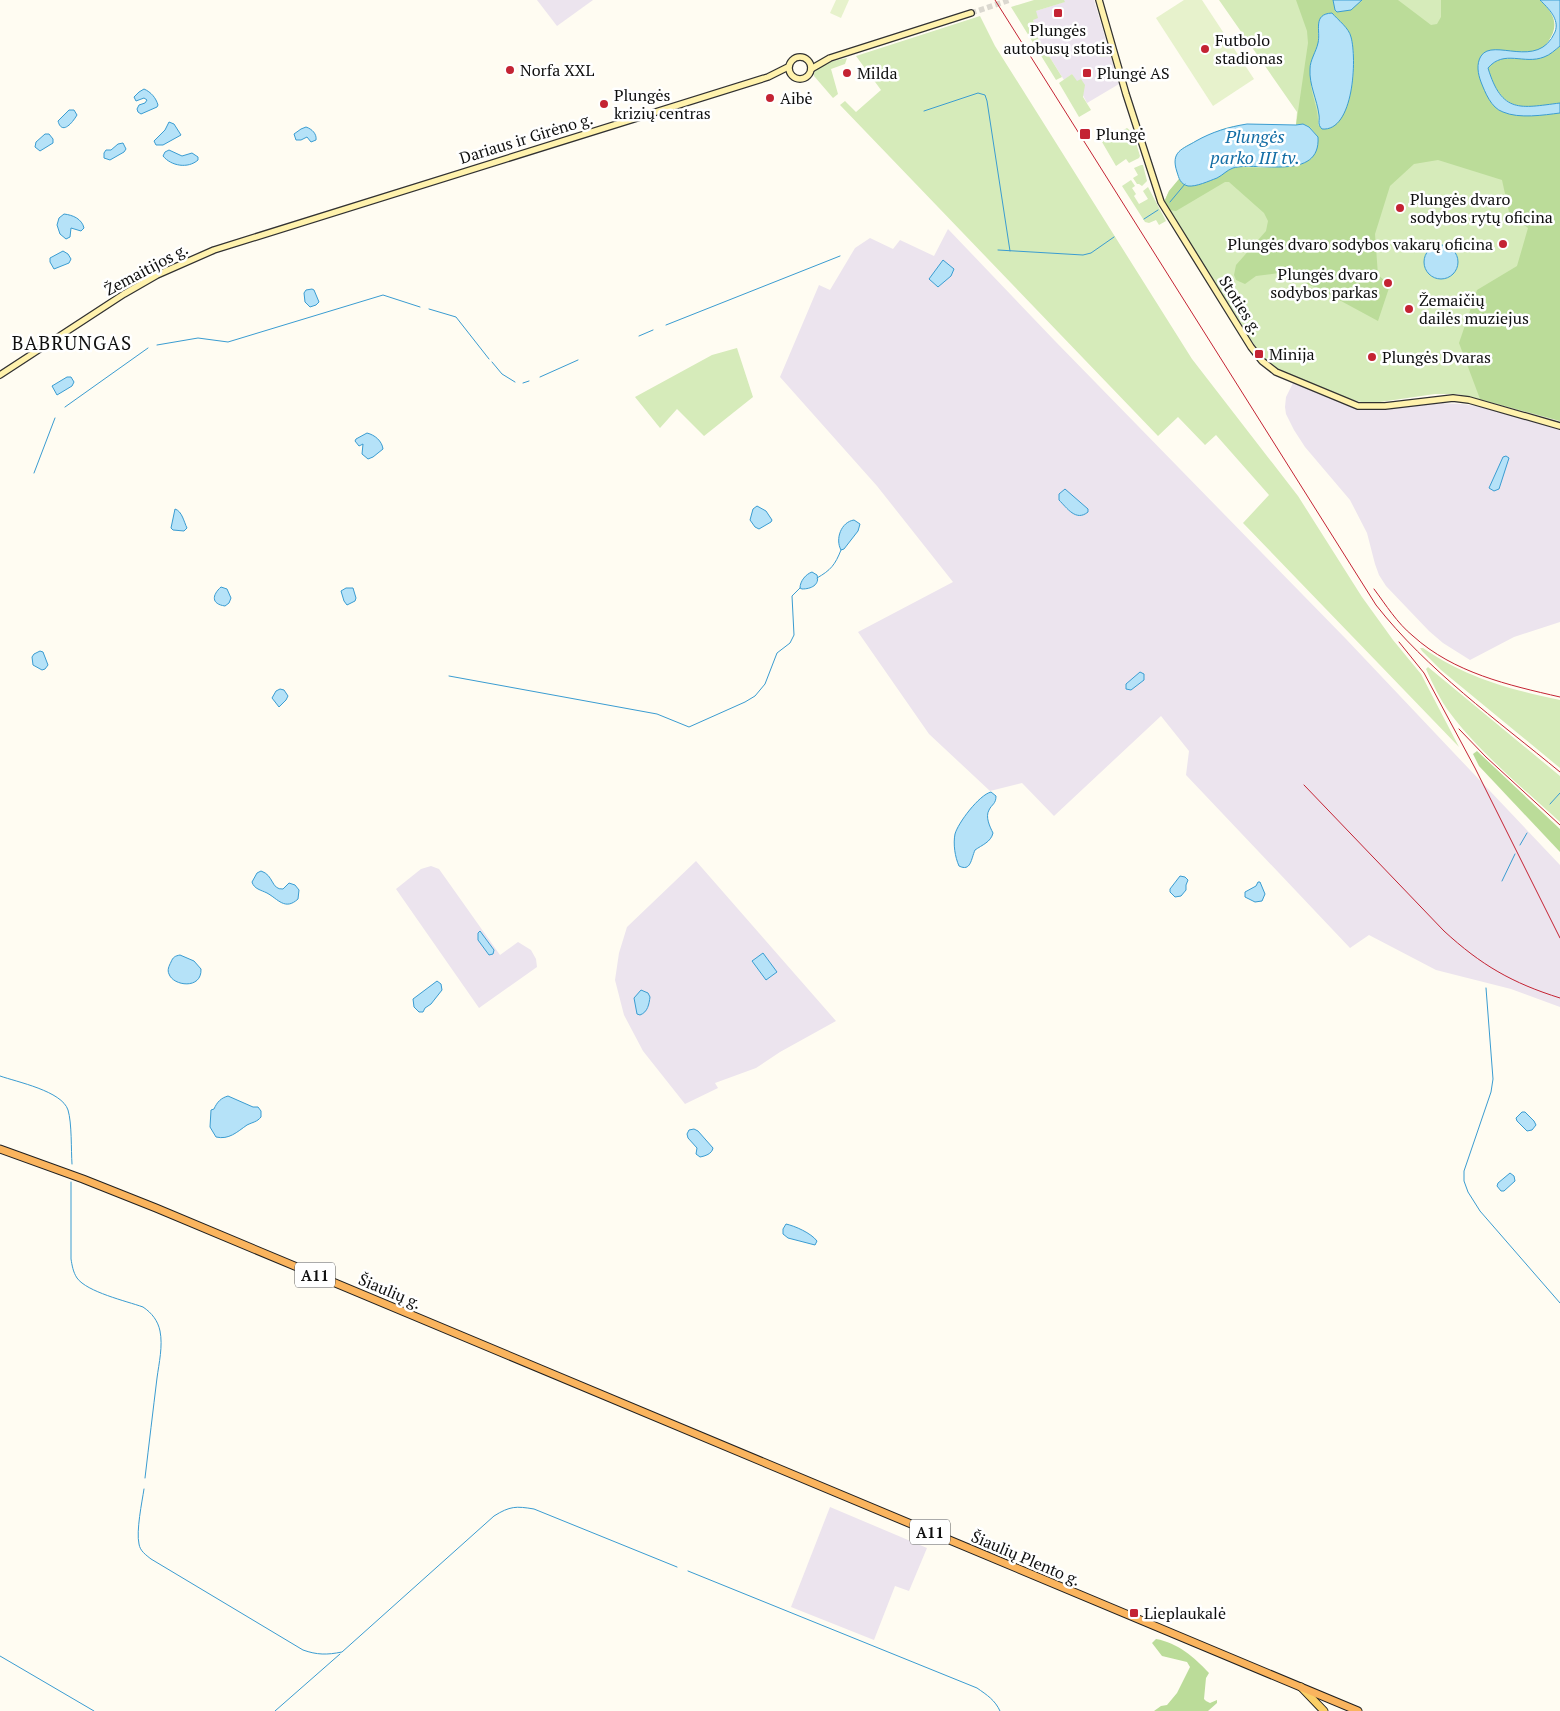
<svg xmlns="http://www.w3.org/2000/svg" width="1560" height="1711" font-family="'PT Serif',serif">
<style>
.industrial{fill:#ece4ee}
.green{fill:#d6ebba}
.forest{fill:#bbdc99;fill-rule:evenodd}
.pitch{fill:#e7f2cc}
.water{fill:#b5e2f8;stroke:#3a9cd1}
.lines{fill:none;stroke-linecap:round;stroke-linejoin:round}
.stream{stroke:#3a9cd1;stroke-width:1}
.secondary-tunnel{stroke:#dbd8d0;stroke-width:5.5;stroke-dasharray:5.5 3;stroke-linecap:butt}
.secondary-casing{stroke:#313131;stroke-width:8}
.primary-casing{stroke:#202020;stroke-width:9}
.trunk-casing{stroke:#202020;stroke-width:9}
.secondary{stroke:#fff2ad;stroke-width:5.5}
.primary{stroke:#fbcf66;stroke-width:7}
.trunk{stroke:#fab45e;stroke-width:7}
.rail{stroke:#c42333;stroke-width:1}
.poi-dot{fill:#c42333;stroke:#fff;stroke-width:2}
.labels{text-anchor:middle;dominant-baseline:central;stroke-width:5;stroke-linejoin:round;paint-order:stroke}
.shield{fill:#fff;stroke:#575757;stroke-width:1}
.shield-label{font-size:15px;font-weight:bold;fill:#0f0f0f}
.poi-label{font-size:16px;fill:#0f0f0f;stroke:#fff;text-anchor:start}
.street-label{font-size:16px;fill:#0f0f0f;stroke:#fff}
.water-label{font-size:18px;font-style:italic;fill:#146ea6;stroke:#fff}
.quarter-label{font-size:19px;letter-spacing:1px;fill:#0f0f0f;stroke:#fff}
</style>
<rect width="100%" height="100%" fill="#fffcf2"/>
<!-- industrial -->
<g class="industrial">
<polygon points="537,0 593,0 557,26"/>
<polygon points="1064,0 1094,0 1119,84 1087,103 1072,74 1064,80 1036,35 1033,19 1036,11 1064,2"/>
<polygon points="948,229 1055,341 1346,639 1560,865 1560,1007 1511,989 1436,970 1369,935 1350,948 1186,775 1189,751 1161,716 1054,816 1022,783 990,791 929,734 858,632 953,582 877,486 780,377 819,285 830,290 855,248 870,238 893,249 900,240 934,256"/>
<polygon points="1293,383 1357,409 1374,410 1438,403 1462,404 1477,406 1560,429 1560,622 1514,637 1470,660 1443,643 1429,631 1386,586 1379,575 1375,564 1367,533 1350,500 1305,447 1294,430 1286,414 1285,407 1286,397"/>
<polygon points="696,861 836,1021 780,1052 756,1068 715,1083 718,1088 685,1104 643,1051 624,1015 615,980 619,953 627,927"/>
<polygon points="431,866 439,869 500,955 518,942 531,950 536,959 537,967 479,1008 396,889 421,869"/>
<polygon points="830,1507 927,1548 909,1591 895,1586 874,1640 791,1607"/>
</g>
<!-- green -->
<g class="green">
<polygon points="1034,0 1064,0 1065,2 1036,11 1038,18 1033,20 1037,31 1036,35 1062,77 1056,80 1011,7"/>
<path d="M1219 0H1540L1502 112 1560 113V421L1458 394H1435L1380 402H1361L1343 397 1277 369 1271 366 1261 355 1164 202 1169 191 1179 179C1172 159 1174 151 1194 142 1204 138 1215 131 1226 128 1249 121 1273 126 1296 125L1297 112Z"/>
<polygon points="980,16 995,46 1192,359 1298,496 1362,597 1393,640 1421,674 1459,747 1243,523 1269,495 1216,435 1205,445 1178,417 1158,436 840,105 845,101 856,112 881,90 856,56"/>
<polygon points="1105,41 1110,56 1101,57 1096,54 1093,46"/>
<path d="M847 58 845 64 831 69 838 94 833 98 814 76C814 62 836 61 847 58Z"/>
<polygon points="1072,74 1077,81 1081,79 1085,85 1083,97 1091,110 1079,117 1059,83"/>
<polygon points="1127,128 1133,133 1140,156 1139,158 1129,163 1126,159 1116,166 1102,142"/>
<polygon points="1141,165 1143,165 1147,181 1142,186 1139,184 1137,184 1133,178 1138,175 1134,168"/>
<polygon points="1131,180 1135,186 1132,188 1136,194 1134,196 1139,204 1148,199 1143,191 1148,187 1166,221 1159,225 1156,220 1149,223 1145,222 1122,186"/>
<polygon points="737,348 753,397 704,436 677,409 660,428 635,397 712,355"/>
<path d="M1420 648H1423C1467 678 1508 689 1560 700V768L1441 670 1422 651Z"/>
<path d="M1428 667 1560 776V822C1524 789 1479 752 1450 713 1440 700 1433 684 1426 669Z"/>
</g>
<!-- forest -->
<g class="forest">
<path d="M1296 0H1333L1335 8 1361 2 1362 0H1398L1431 25 1437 24 1441 17V0H1540C1554 13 1560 25 1548 42 1544 48 1539 51 1532 52 1517 55 1497 54 1481 55 1477 66 1478 74 1483 85 1487 95 1493 105 1501 111 1511 118 1548 115 1560 113V421L1480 399 1459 343 1477 290 1517 266 1528 228 1509 212 1502 180 1438 160 1414 164 1390 186 1375 234 1378 275 1390 285 1378 321 1317 288 1279 273 1256 276 1245 284 1236 280 1234 275 1236 265 1266 231 1268 221 1264 213 1229 182H1225L1176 211 1169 210 1164 202 1169 191 1179 179 1181 182 1210 180 1217 178 1231 168 1238 167 1266 168 1299 165 1318 137C1311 128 1308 122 1296 125L1308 43 1307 31ZM1332 13C1338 20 1349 28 1351 37 1358 61 1354 119 1327 129L1318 125C1319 111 1313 99 1311 86 1310 70 1321 49 1318 34Z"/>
<path d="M1560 46V103C1520 110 1502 112 1488 68 1501 54 1511 60 1528 59 1538 59 1553 53 1560 46Z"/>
<polygon points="1477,751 1560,829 1560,852 1479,766 1473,754"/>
<path d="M1156 1639C1178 1643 1194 1657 1209 1673L1206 1678 1204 1699 1206 1701 1210 1703 1217 1700V1703L1208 1711H1154L1161 1706 1167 1705 1177 1693 1190 1667 1187 1662 1162 1656 1152 1643Z"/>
</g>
<!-- pitch -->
<g class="pitch">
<polygon points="836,0 849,0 841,18 830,13"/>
<polygon points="1184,0 1202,0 1254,79 1213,106 1156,18"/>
</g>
<!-- water -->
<g class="water">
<polygon points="1333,0 1362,0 1351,10 1337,12 1335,10"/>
<path d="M1540 0H1560V46C1555 50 1550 55 1544 57 1524 65 1504 49 1488 68 1502 114 1520 108 1560 103V113C1544 115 1519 119 1503 112 1491 108 1485 92 1481 82 1478 74 1476 64 1481 56 1493 37 1538 71 1555 32 1560 19 1548 8 1540 0Z"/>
<path d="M1332 13C1338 20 1349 28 1351 37 1357 58 1354 132 1322 129 1317 124 1320 121 1319 115 1317 99 1309 85 1310 69 1310 60 1316 52 1318 43 1321 31 1312 14 1332 13Z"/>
<path d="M144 89C151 92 156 98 158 105L157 107 141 114 138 112 137 109 139 105 145 103 147 100 144 98 136 101 134 97 139 92Z"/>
<path d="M69 110H74L77 115C73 122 62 136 58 121Z"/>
<polygon points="169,122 174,124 181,135 163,145 156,145 154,141 165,130"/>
<path d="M1247 124 1296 125 1303 124 1309 127 1318 137C1321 182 1257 161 1233 168 1227 170 1223 175 1217 178 1209 181 1196 187 1188 186 1180 184 1179 178 1177 172 1170 151 1183 149 1196 141 1212 132 1228 127 1247 124Z"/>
<path d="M306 127C312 129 317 134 316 140L311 142 307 137 301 140H296L294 134 301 129Z"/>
<polygon points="45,134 49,134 53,139 53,143 40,151 35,147 36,142"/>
<polygon points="123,143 126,149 124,152 110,160 104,158 104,153 106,150 111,150 118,144"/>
<path d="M169 150 182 156 192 153 198 157V160C188 169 171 166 163 156L165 152Z"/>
<path d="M64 214C73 215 82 219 84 228L81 231 71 228 70 237 66 239 60 234 57 225 59 218Z"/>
<circle cx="1441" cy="262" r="17"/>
<polygon points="63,251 68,254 71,259 69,263 54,269 50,262 50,258"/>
<polygon points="943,260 954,269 951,276 938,287 929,279"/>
<polygon points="312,289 314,290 319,302 316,305 310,307 305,302 304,293 306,290"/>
<polygon points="67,377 71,377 74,382 72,386 57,395 52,386"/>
<path d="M367 433C375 435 382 441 383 449L373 457 368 459 362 454 363 444 359 446 355 441 356 439Z"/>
<polygon points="1506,456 1509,458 1499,489 1494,491 1489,488 1503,457"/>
<path d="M1065 489 1088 509V512C1076 522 1067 508 1059 500V494Z"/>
<polygon points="757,506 766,511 772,520 771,522 759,529 755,527 750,520 753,509"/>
<path d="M175 509C182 511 184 522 187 528L184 531 173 530 171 528Z"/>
<path d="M854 520 860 524 858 531 844 549 841 550C835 539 841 522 854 520Z"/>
<path d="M812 572 817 575C820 585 811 589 802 589L800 588C800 581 806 574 812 572Z"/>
<path d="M221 587 227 589 231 598 229 603 225 606C211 604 212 595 221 587Z"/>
<polygon points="346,588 353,588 356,598 355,601 347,605 344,601 341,591"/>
<polygon points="40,651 43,652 48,665 45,669 42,670 33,665 32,657 34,654"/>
<polygon points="1140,672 1144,674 1144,680 1131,690 1126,689 1126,684"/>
<polygon points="280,689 284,690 288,696 286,700 279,707 272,698 276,691"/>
<path d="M991 792 996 796C996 804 992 804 989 810 985 817 990 827 993 833 991 842 982 845 975 850 971 859 971 872 959 866 955 857 953 844 955 834 958 823 979 795 991 792Z"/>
<path d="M261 871C274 875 271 890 283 889L289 883 295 885 299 890 298 899C285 911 278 899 267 893 261 890 254 889 252 882L257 873Z"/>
<polygon points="1180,876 1185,877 1188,880 1186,885 1186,890 1181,896 1175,897 1170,892 1170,889"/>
<polygon points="1258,882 1260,882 1265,894 1262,901 1255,902 1245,897 1245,892 1256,886"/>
<polygon points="480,931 494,950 493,954 489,955 478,940 478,933"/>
<polygon points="763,953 777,972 766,980 752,961"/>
<path d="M180 955 194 961 201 969C202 990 173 986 169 974 167 970 169 966 171 962 173 957 175 956 180 955Z"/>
<polygon points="437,981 441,984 442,990 431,1004 425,1008 423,1012 419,1012 414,1007 413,999"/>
<path d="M641 990 648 993 650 997C649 1004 648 1012 640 1015L637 1014 634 998Z"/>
<path d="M228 1096 253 1107H258L261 1111V1117C257 1122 253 1122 247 1125 237 1132 229 1140 216 1137L210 1127 211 1110 214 1109C217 1102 221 1098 228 1096Z"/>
<polygon points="1522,1112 1525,1112 1534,1121 1536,1125 1532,1130 1527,1131 1517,1121 1516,1118"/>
<path d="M694 1129 698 1131 713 1148C712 1154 705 1156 700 1157L696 1154 697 1148 688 1138 687 1134 689 1130Z"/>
<polygon points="1510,1173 1514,1176 1515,1181 1504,1191 1501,1191 1497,1186 1498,1183"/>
<path d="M786 1224C795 1226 811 1233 817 1241L815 1245 788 1238 783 1234V1229Z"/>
</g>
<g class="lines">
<!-- stream -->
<g class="stream">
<polyline points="924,111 978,93 985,95 987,101 1010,251"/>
<polyline points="1170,202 1185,184"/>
<polyline points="1144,219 1158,210"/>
<polyline points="998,250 1083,255 1091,253 1114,237"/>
<polyline points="429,309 456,317 489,359"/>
<polyline points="666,325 840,256"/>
<polyline points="639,336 653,330"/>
<polyline points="157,345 198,338 228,342 383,295 420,307"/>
<polyline points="492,362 502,374 515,382"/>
<polyline points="540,377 578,360"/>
<polyline points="523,383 529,381"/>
<polyline points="65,407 148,348"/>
<polyline points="34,473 55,418"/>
<path d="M817 578C831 570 835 565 841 550"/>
<polyline points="449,676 657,714 689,727 745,702 755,696 765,684 777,653 790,643 794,635 792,596 800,588"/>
<polyline points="1550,804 1560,793"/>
<polyline points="1520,845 1527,833"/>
<polyline points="1502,881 1515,854"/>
<polyline points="1486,988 1493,1079 1491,1092 1464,1171 1464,1181 1468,1192 1480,1211 1560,1303"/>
<path d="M0 1076C17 1082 62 1091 68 1110 72 1123 71 1150 72 1164"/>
<path d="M71 1182V1259C72 1265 73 1272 77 1278 87 1292 126 1301 143 1307 152 1313 158 1321 160 1331 163 1346 159 1363 157 1378 153 1411 149 1444 145 1478"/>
<path d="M144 1489C142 1502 136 1531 139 1544 140 1551 146 1555 151 1559L303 1650C317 1655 327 1655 342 1652L494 1516C510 1506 516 1506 534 1509L677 1567"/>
<path d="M688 1571 977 1688C987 1695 995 1700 1000 1711"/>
<polyline points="0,1656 94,1711"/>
<polyline points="275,1711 340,1654"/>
</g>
<!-- secondary-tunnel -->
<polyline class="secondary-tunnel" points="971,13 1010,0"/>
<defs>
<g id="secondary">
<polyline points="1099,0 1126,94 1161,202 1251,347 1262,361 1276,372 1358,406 1385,406 1453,398 1469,400 1560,426"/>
<circle cx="800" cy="68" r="11"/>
<polyline points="811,69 830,58 971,13"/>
<polyline points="0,375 124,294 157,275 214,250 768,77 788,67"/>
</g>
<polyline id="primary" points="1301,1687 1324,1711"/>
<polyline id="trunk" points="0,1149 83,1179 156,1208 1358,1711"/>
</defs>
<!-- secondary casing -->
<use href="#secondary" class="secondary-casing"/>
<!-- primary casing -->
<use href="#primary" class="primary-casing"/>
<!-- trunk casing -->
<use href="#trunk" class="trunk-casing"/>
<!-- secondary -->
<use href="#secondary" class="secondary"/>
<!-- primary -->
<use href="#primary" class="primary"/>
<!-- trunk -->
<use href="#trunk" class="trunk"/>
<!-- rail -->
<g class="rail">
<path d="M995 0 1376 605C1427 670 1497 720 1560 772"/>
<path d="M1374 589C1386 605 1397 623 1413 636 1454 673 1508 685 1560 697"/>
<polyline points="1399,642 1424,673 1475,768 1560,938"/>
<polyline points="1459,729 1486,757 1560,825"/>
<path d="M1304 785 1444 931C1481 965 1512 983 1560 998"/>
</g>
</g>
<!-- markers -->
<g class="poi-dot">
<rect x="1053" y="8" width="10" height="10" rx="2.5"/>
<circle cx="1205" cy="49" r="5"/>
<circle cx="510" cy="70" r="5"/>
<circle cx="847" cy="73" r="5"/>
<rect x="1082" y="68" width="10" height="10" rx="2.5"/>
<circle cx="770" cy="98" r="5"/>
<circle cx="604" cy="104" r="5"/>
<rect x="1079" y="128" width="12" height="12" rx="2.5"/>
<circle cx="1400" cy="208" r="5"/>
<circle cx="1503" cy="244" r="5"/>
<circle cx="1388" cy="283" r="5"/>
<circle cx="1409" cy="309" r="5"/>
<rect x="1254" y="349" width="10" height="10" rx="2.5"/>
<circle cx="1372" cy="357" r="5"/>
<rect x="1129" y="1608" width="10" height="10" rx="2.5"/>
</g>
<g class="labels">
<!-- shield labels -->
<g class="shield">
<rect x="295" y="1262.5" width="40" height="25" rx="4"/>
<rect x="910" y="1519.5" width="40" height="25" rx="4"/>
</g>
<g class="shield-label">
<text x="315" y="1275">A11</text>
<text x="930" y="1532">A11</text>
</g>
<!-- poi labels -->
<g class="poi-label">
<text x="1058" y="30" text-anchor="middle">Plungės<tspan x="1058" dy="18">autobusų stotis</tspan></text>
<text x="1215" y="40">Futbolo<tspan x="1215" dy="18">stadionas</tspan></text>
<text x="520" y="70">Norfa XXL</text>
<text x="857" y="73">Milda</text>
<text x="1097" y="73">Plungė AS</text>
<text x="614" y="95">Plungės<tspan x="614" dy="18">krizių centras</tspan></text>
<text x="780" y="98">Aibė</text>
<text x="1096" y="134">Plungė</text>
<text x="1410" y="199">Plungės dvaro<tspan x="1410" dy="18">sodybos rytų oficina</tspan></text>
<text x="1493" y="244" text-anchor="end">Plungės dvaro sodybos vakarų oficina</text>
<text x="1378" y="274" text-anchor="end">Plungės dvaro<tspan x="1378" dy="18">sodybos parkas</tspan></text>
<text x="1419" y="300">Žemaičių<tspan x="1419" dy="18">dailės muziejus</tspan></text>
<text x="1269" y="354">Minija</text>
<text x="1382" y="357">Plungės Dvaras</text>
<text x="1144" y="1613">Lieplaukalė</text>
</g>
<!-- street labels -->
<g class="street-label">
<text transform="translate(526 138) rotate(-17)">Dariaus ir Girėno g.</text>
<text transform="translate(146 269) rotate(-28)">Žemaitijos g.</text>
<text transform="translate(1241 305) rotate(58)">Stoties g.</text>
<text transform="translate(390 1291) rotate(23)">Šiaulių g.</text>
<text transform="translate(1026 1558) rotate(23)">Šiaulių Plento g.</text>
</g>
<!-- water labels -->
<g class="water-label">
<text x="1255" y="136">Plungės<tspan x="1255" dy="21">parko III tv.</tspan></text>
</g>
<!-- quarter labels -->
<g class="quarter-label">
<text x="72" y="342">BABRUNGAS</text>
</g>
</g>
</svg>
